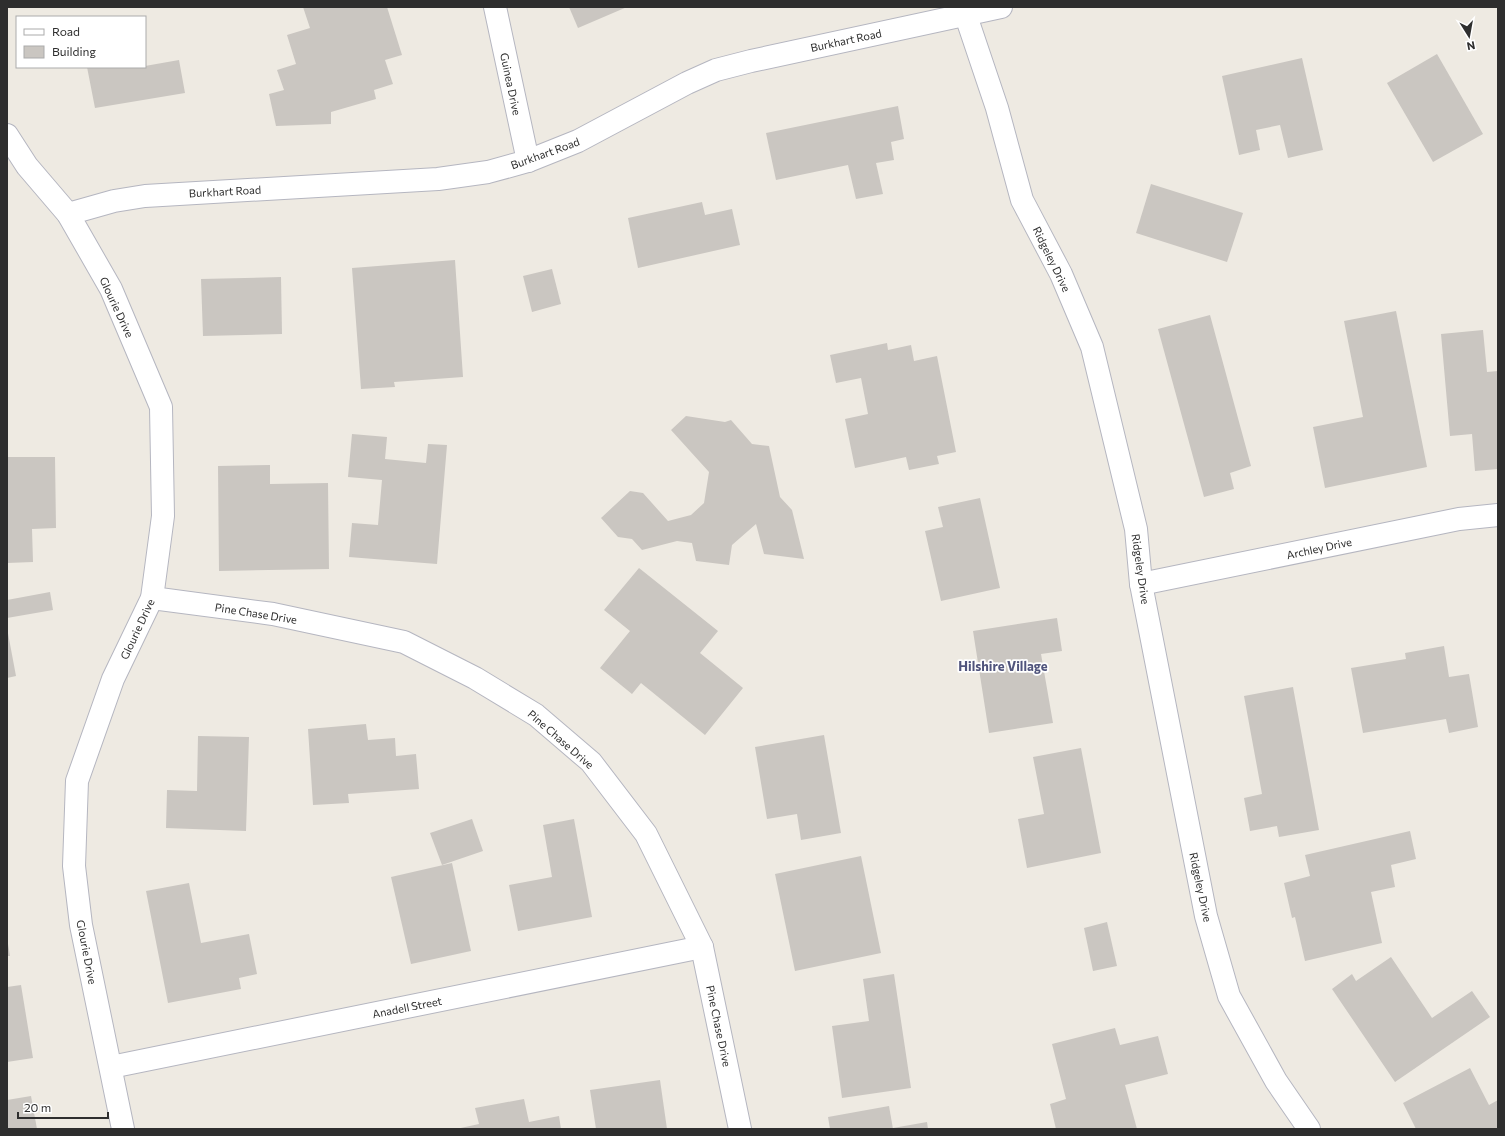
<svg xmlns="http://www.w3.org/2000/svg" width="1505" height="1136" font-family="Commissioner,sans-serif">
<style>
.building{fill:#cac6c1}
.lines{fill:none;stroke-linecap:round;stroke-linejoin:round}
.minor-casing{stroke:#b5b6c0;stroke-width:24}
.minor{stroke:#fff;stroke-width:22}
.labels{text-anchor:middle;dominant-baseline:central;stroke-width:3.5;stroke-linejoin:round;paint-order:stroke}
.street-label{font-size:11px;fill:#2e2e2e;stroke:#fff}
.quarter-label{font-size:13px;font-weight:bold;fill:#50547c;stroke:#fff}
</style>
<rect width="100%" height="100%" fill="#eeeae2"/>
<!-- building -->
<g class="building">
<polygon points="303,7 387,7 402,55 385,60 393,84 374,90 376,99 331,112 331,124 276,126 269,94 284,90 277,70 296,64 287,35 310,28"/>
<polygon points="569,7 627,7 578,28"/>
<polygon points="1437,54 1483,134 1433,162 1387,83"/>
<polygon points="1302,58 1323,150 1288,158 1280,125 1256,130 1260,150 1239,155 1222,76"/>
<polygon points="179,60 185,93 95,108 87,67 145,67 145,66"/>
<polygon points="898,106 904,139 891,142 894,160 876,163 883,194 856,199 848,165 776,180 766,133"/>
<polygon points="1151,184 1243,213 1227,262 1136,233"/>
<polygon points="702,202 705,215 732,209 740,245 638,268 628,218"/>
<polygon points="455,260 463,377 394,382 395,387 361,389 352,268"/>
<polygon points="552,269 561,304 532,312 523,276"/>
<polygon points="281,277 282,334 203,336 201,279"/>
<polygon points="1396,311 1427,467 1325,488 1313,427 1363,417 1344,321"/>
<polygon points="1210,315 1251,466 1230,473 1234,489 1204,497 1158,329"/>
<polygon points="1483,330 1487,372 1498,371 1498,469 1475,471 1472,434 1450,436 1441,334"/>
<polygon points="887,343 888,350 911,345 914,361 937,356 956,452 937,456 939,464 909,470 906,457 855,468 845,419 868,414 861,378 836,383 830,355"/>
<polygon points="686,416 725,422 731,420 752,444 769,446 780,497 792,510 804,559 764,554 756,524 732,545 729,565 696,561 692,543 677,541 642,550 632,539 618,537 601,518 630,491 643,493 668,521 691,515 704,503 709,472 671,430"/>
<polygon points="352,434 387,437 385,459 426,463 428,444 447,445 437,564 349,557 352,523 378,525 382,480 348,477"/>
<polygon points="7,457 55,457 56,528 32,529 33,562 7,563"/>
<polygon points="270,465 270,484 328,483 329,569 219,571 218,466"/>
<polygon points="980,498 1000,588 941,601 925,531 943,527 938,507"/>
<polygon points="639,568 718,631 700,653 743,688 705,735 641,683 632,694 600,668 630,631 604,610"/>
<polygon points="50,592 53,610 7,618 7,600"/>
<polygon points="1057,618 1062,651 1041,654 1053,723 989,733 973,631"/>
<polygon points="7,628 16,676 7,678"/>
<polygon points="1444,646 1449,677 1469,674 1478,727 1449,733 1446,719 1363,733 1351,668 1406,659 1405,653"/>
<polygon points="1293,687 1319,830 1279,837 1277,826 1250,831 1244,798 1262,794 1244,696"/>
<polygon points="366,724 368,740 395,738 396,756 416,754 419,789 348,794 349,803 313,805 308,729"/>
<polygon points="824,735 841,833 801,840 797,814 767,819 755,747"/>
<polygon points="198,736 249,737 246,831 166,828 167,790 197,791"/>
<polygon points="1081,748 1101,853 1027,868 1018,819 1044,814 1033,757"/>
<polygon points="472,819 483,851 442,865 430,833"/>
<polygon points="574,819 592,917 518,931 509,885 552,877 543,825"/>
<polygon points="1410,831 1416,859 1391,865 1395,887 1371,892 1382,943 1305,961 1295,917 1292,918 1284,883 1310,876 1305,855"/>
<polygon points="861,856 881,953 795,971 775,874"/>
<polygon points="452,863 471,951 411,964 391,877"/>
<polygon points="189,883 201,943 249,934 257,974 239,978 241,989 168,1003 146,891"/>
<polygon points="1107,922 1117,966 1093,971 1084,928"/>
<polygon points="8,944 10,956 7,956 7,945"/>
<polygon points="1391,957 1432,1018 1472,991 1490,1017 1395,1082 1332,989 1352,974 1356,981"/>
<polygon points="894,974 911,1088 842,1098 832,1026 869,1021 863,979"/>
<polygon points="21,985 33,1058 7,1062 7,987"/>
<polygon points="1115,1028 1120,1045 1158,1036 1168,1074 1125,1085 1137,1129 1056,1129 1050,1104 1066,1099 1052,1044"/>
<polygon points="1470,1068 1489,1105 1498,1100 1498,1129 1416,1129 1403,1103"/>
<polygon points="660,1080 667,1129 596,1129 590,1090"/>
<polygon points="31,1096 37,1129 7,1129 7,1100"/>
<polygon points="524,1099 529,1122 559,1116 561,1129 456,1129 479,1124 475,1108"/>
<polygon points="889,1106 893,1129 830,1129 828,1117"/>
<polygon points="927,1122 928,1129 893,1129 893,1128"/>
</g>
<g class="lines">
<defs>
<g id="minor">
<polyline points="495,7 528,161"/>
<polyline points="963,7 997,108 1022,200 1061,274 1092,347 1136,529 1141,584 1206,916 1229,996 1276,1081 1309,1129"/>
<polyline points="7,135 27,166 68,214 111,289 161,407 163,516 152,598 113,679 77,781 74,866 81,925 123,1129"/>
<polyline points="68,214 114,201 145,196 438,179 488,172 528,161 578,141 687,83 716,70 751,61 1001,7"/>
<polyline points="1141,584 1459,519 1498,515"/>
<polyline points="152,598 273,614 404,642 475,678 536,715 591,762 646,834 702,947 740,1129"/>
<polyline points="111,1067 702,947"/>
</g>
</defs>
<!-- minor casing -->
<use href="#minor" class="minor-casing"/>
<!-- minor -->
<use href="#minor" class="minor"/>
</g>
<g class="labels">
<!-- street labels -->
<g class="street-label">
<text transform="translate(846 40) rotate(-12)">Burkhart Road</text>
<text transform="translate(511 84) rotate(78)">Guinea Drive</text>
<text transform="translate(545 153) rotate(-20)">Burkhart Road</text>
<text transform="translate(225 191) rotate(-3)">Burkhart Road</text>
<text transform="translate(1052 259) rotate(64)">Ridgeley Drive</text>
<text transform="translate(117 307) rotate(65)">Glourie Drive</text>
<text transform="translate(1319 548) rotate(-12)">Archley Drive</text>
<text transform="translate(1141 569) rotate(82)">Ridgeley Drive</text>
<text transform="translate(256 613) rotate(9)">Pine Chase Drive</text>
<text transform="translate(137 629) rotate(-65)">Glourie Drive</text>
<text transform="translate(561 739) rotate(41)">Pine Chase Drive</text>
<text transform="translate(1201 887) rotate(78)">Ridgeley Drive</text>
<text transform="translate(87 952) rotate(79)">Glourie Drive</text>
<text transform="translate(407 1007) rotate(-11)">Anadell Street</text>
<text transform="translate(719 1026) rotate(78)">Pine Chase Drive</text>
</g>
<!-- quarter labels -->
<g class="quarter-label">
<text x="1003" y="666">Hilshire Village</text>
</g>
</g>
<!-- border -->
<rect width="1505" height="1136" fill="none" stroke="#2e2e2e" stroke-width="16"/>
<!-- legend -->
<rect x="16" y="16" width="130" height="52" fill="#ffffff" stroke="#ababab"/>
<rect x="24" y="29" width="20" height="6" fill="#ffffff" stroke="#ababab"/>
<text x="52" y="36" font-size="12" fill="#2e2e2e">Road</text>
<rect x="24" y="46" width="20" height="12" fill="#cac6c1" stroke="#ababab"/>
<text x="52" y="56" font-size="12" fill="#2e2e2e">Building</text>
<!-- north arrow -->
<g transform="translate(1469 36) rotate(169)" stroke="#ffffff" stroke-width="3" paint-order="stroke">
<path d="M0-3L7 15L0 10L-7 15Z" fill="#2e2e2e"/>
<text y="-6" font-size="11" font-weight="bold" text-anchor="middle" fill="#2e2e2e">N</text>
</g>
<!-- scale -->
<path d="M18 1112v6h90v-6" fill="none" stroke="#2e2e2e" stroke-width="2"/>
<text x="24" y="1112" font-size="12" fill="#2e2e2e" stroke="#ffffff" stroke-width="3" paint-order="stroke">20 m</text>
</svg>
